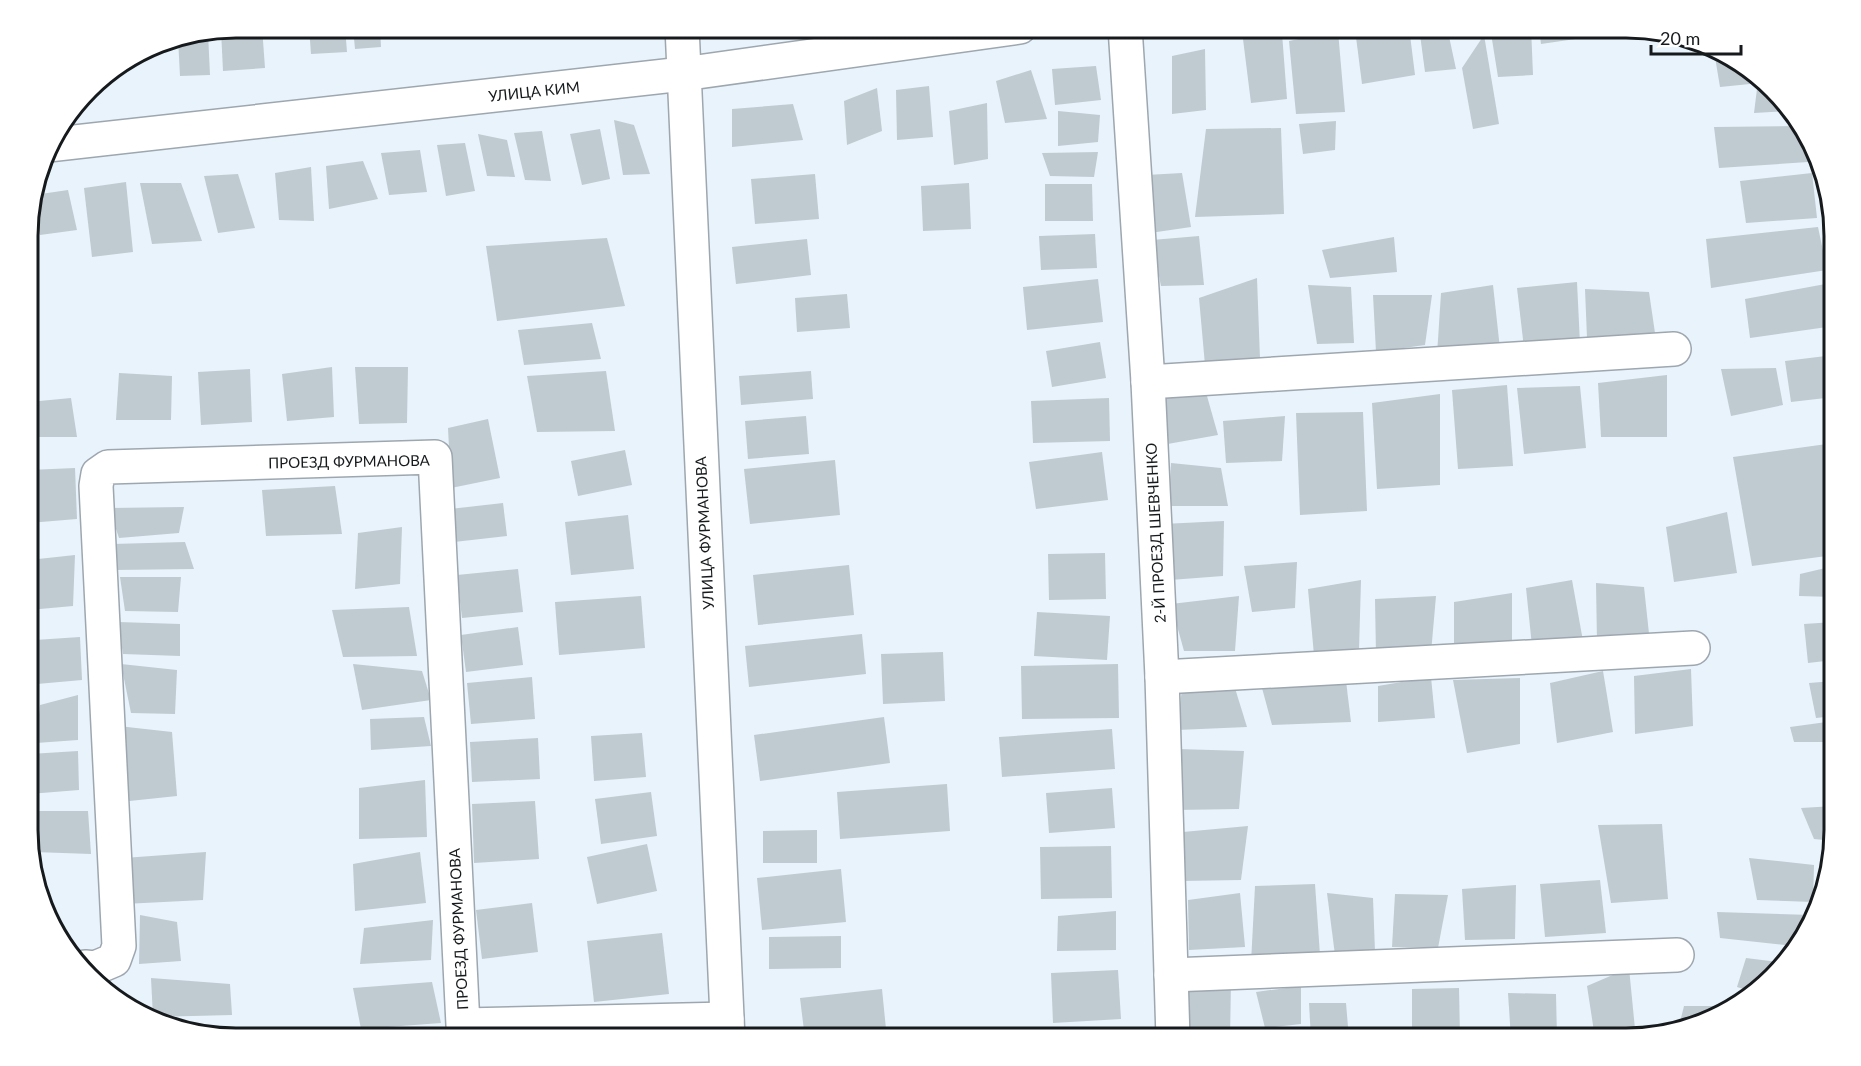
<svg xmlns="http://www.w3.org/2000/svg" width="1861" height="1066" font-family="Lato,sans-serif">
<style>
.building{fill:#c0cad1}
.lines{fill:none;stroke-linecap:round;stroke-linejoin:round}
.minor-casing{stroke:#9ea7af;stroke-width:36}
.minor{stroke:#fff;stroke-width:33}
.labels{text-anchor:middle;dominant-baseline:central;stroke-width:4.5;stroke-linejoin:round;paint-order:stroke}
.street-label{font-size:15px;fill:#161a1c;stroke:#fff}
.rim{fill:none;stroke:#161a1c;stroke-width:3}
</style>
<rect width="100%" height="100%" fill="#e9f3fb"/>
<!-- building -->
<g class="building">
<polygon points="236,27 262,27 265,68 223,71 221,30"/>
<polygon points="309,27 345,27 347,52 311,54"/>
<polygon points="353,27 380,27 381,47 355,49"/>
<polygon points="1388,27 1409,27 1415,75 1362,84 1356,37"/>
<polygon points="1419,27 1447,27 1456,69 1425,72"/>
<polygon points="1490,27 1531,27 1533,75 1498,77"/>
<polygon points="1539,27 1595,27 1596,36 1541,44"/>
<polygon points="1608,27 1626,27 1649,33 1610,38"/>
<polygon points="1338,31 1345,112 1296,114 1289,41"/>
<polygon points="208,33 210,75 180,76 178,38"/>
<polygon points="1282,33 1287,99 1251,103 1243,39"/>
<polygon points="1484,35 1499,124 1473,129 1462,68"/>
<polygon points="167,41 168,52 139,54 156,43"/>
<polygon points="1205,49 1206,110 1172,114 1172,56"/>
<polygon points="1714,51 1730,55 1760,83 1720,87"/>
<polygon points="1096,66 1101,100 1055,105 1052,69"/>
<polygon points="1031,70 1047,119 1005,123 996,81"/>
<polygon points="929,86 933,137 897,140 896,90"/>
<polygon points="877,88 882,131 847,145 844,101"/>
<polygon points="1765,88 1790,111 1754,113 1757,89"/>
<polygon points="987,103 988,159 954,165 949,111"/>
<polygon points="793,104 803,140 732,147 732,109"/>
<polygon points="1058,111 1100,115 1098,142 1058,146"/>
<polygon points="614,120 634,125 650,174 623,175"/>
<polygon points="1336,121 1335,150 1303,154 1299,124"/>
<polygon points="1801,126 1808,147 1808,162 1719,168 1714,127"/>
<polygon points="1281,128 1284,214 1195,217 1206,129"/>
<polygon points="600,129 610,179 582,185 570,134"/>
<polygon points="542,131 551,181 525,180 514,133"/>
<polygon points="478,134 507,140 515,177 487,176"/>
<polygon points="465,143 475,191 446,196 437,145"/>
<polygon points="420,150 427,192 389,195 381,153"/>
<polygon points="1098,152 1094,177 1050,176 1042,153"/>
<polygon points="363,161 378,199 329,209 326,166"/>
<polygon points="311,167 314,221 279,220 275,173"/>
<polygon points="1182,173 1191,227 1150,233 1146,175"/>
<polygon points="1812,173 1817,218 1746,223 1740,181"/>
<polygon points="238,174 255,228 218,233 204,176"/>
<polygon points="815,174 819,219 755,224 751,179"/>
<polygon points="126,182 133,252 92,257 84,188"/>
<polygon points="140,183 181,183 202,241 152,244"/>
<polygon points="969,183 971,229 923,231 921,186"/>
<polygon points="1045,184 1092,184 1093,221 1045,221"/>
<polygon points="68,190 77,230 40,235 34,195"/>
<polygon points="1818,227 1827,270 1711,288 1706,239"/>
<polygon points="1095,234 1097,268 1041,270 1039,236"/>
<polygon points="1199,236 1204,285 1161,286 1152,240"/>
<polygon points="1394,237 1397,272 1330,278 1322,250"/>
<polygon points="607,238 625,306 497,321 486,246"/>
<polygon points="807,239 811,275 736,284 732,247"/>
<polygon points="1257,278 1260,359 1205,365 1199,298"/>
<polygon points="1098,279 1103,322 1027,330 1023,287"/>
<polygon points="1577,282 1580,344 1524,348 1517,288"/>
<polygon points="1831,283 1834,326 1750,338 1745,299"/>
<polygon points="1308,285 1351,287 1354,343 1317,344"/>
<polygon points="1493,285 1500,349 1437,355 1441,293"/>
<polygon points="1585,289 1649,292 1655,333 1587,338"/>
<polygon points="847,294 850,328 797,332 795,298"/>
<polygon points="1373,295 1432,295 1425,345 1376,352"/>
<polygon points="592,323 601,359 524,365 518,330"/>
<polygon points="1100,342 1106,378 1052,387 1046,351"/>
<polygon points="1834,355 1834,397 1791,402 1785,361"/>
<polygon points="332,367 334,417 287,421 282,374"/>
<polygon points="355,367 408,367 407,423 359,424"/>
<polygon points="1776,368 1783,405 1731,416 1721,369"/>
<polygon points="250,369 252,422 201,425 198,372"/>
<polygon points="606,371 615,431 537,432 527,376"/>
<polygon points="811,371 813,399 741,405 739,376"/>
<polygon points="119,373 172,376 171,420 116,420"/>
<polygon points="1667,375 1667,437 1601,437 1598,383"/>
<polygon points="1507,385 1513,466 1458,469 1452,390"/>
<polygon points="1580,386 1586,448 1524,454 1517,388"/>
<polygon points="1205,389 1218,435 1162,445 1159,397"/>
<polygon points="1440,394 1440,485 1377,489 1372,403"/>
<polygon points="71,398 77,437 29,437 29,402"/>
<polygon points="1109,398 1110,441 1033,443 1031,401"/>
<polygon points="1363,412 1367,511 1300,515 1296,413"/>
<polygon points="806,416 809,454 748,459 745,421"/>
<polygon points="1285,416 1282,461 1226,463 1223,421"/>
<polygon points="488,419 500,478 451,488 448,428"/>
<polygon points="1834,443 1834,555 1752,566 1733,457"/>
<polygon points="625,450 632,485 578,496 571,461"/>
<polygon points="1102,452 1108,500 1036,509 1029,462"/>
<polygon points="835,460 840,515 750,524 744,469"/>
<polygon points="1171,463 1221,468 1228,506 1169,506"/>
<polygon points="75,468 77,519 29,523 29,470"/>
<polygon points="335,486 342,534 266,536 262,490"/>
<polygon points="503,503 507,536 454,542 450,509"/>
<polygon points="184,507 179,533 119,538 109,508"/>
<polygon points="1727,512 1737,573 1674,582 1666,527"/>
<polygon points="628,515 634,569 571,575 565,522"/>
<polygon points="1224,521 1223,576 1170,580 1163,524"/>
<polygon points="402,527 400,584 355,589 358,533"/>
<polygon points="185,542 194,569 114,570 112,544"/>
<polygon points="1105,553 1106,599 1049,600 1048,554"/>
<polygon points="75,555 73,606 29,610 29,560"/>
<polygon points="1297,562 1295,608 1252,612 1244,566"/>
<polygon points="849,565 854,615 758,625 753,575"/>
<polygon points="1834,566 1834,597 1799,596 1800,574"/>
<polygon points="518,569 523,612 462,618 457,575"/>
<polygon points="120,577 181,577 178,612 125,611"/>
<polygon points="1361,580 1359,650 1314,655 1308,589"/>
<polygon points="1572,580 1583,641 1532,646 1526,588"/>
<polygon points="1596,583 1644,587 1650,643 1597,643"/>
<polygon points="1512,593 1512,644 1454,644 1454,602"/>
<polygon points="641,596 645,648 559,655 555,602"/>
<polygon points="1239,596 1235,651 1184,651 1171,604"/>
<polygon points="1436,596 1431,653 1376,655 1375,599"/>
<polygon points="409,607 417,656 343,657 332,610"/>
<polygon points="1037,612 1110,616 1107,660 1034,656"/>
<polygon points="118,622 180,624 180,656 123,654"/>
<polygon points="1834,622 1834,660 1808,663 1804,624"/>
<polygon points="518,627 523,665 466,672 461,635"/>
<polygon points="862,634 866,674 749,687 745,646"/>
<polygon points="80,637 82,680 37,684 35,640"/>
<polygon points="943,652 945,701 883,704 881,654"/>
<polygon points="121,664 177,670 175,714 131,713"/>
<polygon points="353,664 422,671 431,700 362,710"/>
<polygon points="1118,664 1119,718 1022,719 1021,666"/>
<polygon points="1691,669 1693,726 1635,734 1634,676"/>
<polygon points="1603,671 1613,732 1557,743 1550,683"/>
<polygon points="532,677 535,719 471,724 467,683"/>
<polygon points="1431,677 1435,718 1378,722 1378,686"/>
<polygon points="1520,678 1520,744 1467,753 1453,680"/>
<polygon points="1346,681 1351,722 1272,725 1262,688"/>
<polygon points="1834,681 1834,716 1816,718 1809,683"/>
<polygon points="1234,685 1247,727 1177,730 1182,689"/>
<polygon points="78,695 78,740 36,743 40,705"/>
<polygon points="424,717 431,746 371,750 370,719"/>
<polygon points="884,717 890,763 760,781 754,735"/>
<polygon points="1834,721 1834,742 1794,742 1790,727"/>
<polygon points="118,726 172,732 177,796 120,802"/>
<polygon points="1112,729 1115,769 1002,777 999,737"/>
<polygon points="642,733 646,777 594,781 591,736"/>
<polygon points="538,738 540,779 472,782 470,742"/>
<polygon points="1178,749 1244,751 1239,809 1175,810"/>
<polygon points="78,751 79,790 29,794 30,754"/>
<polygon points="425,780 427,837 359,839 359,788"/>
<polygon points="947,784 950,831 840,839 837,792"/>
<polygon points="1112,788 1115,828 1049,833 1046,793"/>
<polygon points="651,792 657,836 601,844 595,799"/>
<polygon points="535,801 539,859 474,863 472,804"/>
<polygon points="1834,806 1834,841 1814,839 1801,808"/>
<polygon points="35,811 88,811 91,854 34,852"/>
<polygon points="1662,824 1668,899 1611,903 1598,825"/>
<polygon points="1248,826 1241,880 1181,881 1183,832"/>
<polygon points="817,830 817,863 763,863 763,831"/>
<polygon points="647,844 657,891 597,904 587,857"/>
<polygon points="1111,846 1112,898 1041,899 1040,847"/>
<polygon points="206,852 203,900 124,904 124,858"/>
<polygon points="420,852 426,903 355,911 353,864"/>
<polygon points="1749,858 1814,865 1813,902 1757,900"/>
<polygon points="841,869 846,922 762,930 757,878"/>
<polygon points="1600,880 1606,933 1545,937 1540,884"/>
<polygon points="1315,884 1320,955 1251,963 1255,886"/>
<polygon points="1516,885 1515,939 1465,940 1462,889"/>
<polygon points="1240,893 1245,947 1189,950 1188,900"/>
<polygon points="1327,893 1373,898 1375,952 1335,955"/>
<polygon points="1395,894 1448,895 1438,948 1392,947"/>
<polygon points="532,903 538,952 482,959 476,910"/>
<polygon points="1116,911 1116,950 1057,951 1058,916"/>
<polygon points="1717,912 1812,915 1806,935 1795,946 1720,938"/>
<polygon points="140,915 177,922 181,961 139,964"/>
<polygon points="433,920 431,960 360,964 364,928"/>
<polygon points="662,933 669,994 594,1002 587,941"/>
<polygon points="841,936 841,968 769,969 769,937"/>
<polygon points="1746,958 1778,962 1750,991 1737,987"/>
<polygon points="1629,968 1635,1029 1595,1038 1587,986"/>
<polygon points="1118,970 1121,1019 1053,1023 1051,973"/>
<polygon points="151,978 230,984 232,1015 153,1017"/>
<polygon points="1231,981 1230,1039 1181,1039 1181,985"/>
<polygon points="432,982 441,1023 361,1029 353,988"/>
<polygon points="1301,986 1301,1024 1265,1028 1256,992"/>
<polygon points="1459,988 1460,1037 1412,1039 1412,989"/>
<polygon points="882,989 887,1039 805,1039 800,998"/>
<polygon points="1508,993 1556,994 1557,1038 1511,1039"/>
<polygon points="1309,1003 1346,1003 1349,1039 1311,1039"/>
<polygon points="1684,1006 1735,1006 1730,1011 1679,1026"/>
</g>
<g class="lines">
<defs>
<g id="minor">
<polyline points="682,27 728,1039"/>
<polyline points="1125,27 1148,382 1162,677 1173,1039"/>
<polyline points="48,145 683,74 1020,27"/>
<polyline points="1148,382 1674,349"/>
<polyline points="1162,677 1693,648"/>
<polyline points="85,967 95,968 114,960 119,946 96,486 98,474 108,467 435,457 463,1025 727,1019"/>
<polyline points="1171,975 1677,955"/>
</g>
</defs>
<!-- minor casing -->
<use href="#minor" class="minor-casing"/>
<!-- minor -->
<use href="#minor" class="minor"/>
</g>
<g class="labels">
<!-- street labels -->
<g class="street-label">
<text transform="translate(534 91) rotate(-6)">УЛИЦА КИМ</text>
<text transform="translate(349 461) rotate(-1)">ПРОЕЗД ФУРМАНОВА</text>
<text transform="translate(704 533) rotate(-93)">УЛИЦА ФУРМАНОВА</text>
<text transform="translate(1155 533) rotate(-93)">2-Й ПРОЕЗД ШЕВЧЕНКО</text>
<text transform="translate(458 929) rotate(-93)">ПРОЕЗД ФУРМАНОВА</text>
</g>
</g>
<!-- crop -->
<path d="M0 0H1861V1066H0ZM236 38H1626A198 198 0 0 1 1824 236V830A198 198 0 0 1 1626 1028H236A198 198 0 0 1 38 830V236A198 198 0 0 1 236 38Z" fill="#fff" fill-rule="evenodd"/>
<path class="rim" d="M236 38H1626A198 198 0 0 1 1824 236V830A198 198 0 0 1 1626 1028H236A198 198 0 0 1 38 830V236A198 198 0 0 1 236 38Z"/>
<!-- scale -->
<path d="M1651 45v9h90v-9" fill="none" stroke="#161a1c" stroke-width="3"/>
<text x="1660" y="45" font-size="18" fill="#161a1c" stroke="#ffffff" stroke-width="4.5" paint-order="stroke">20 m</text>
</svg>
